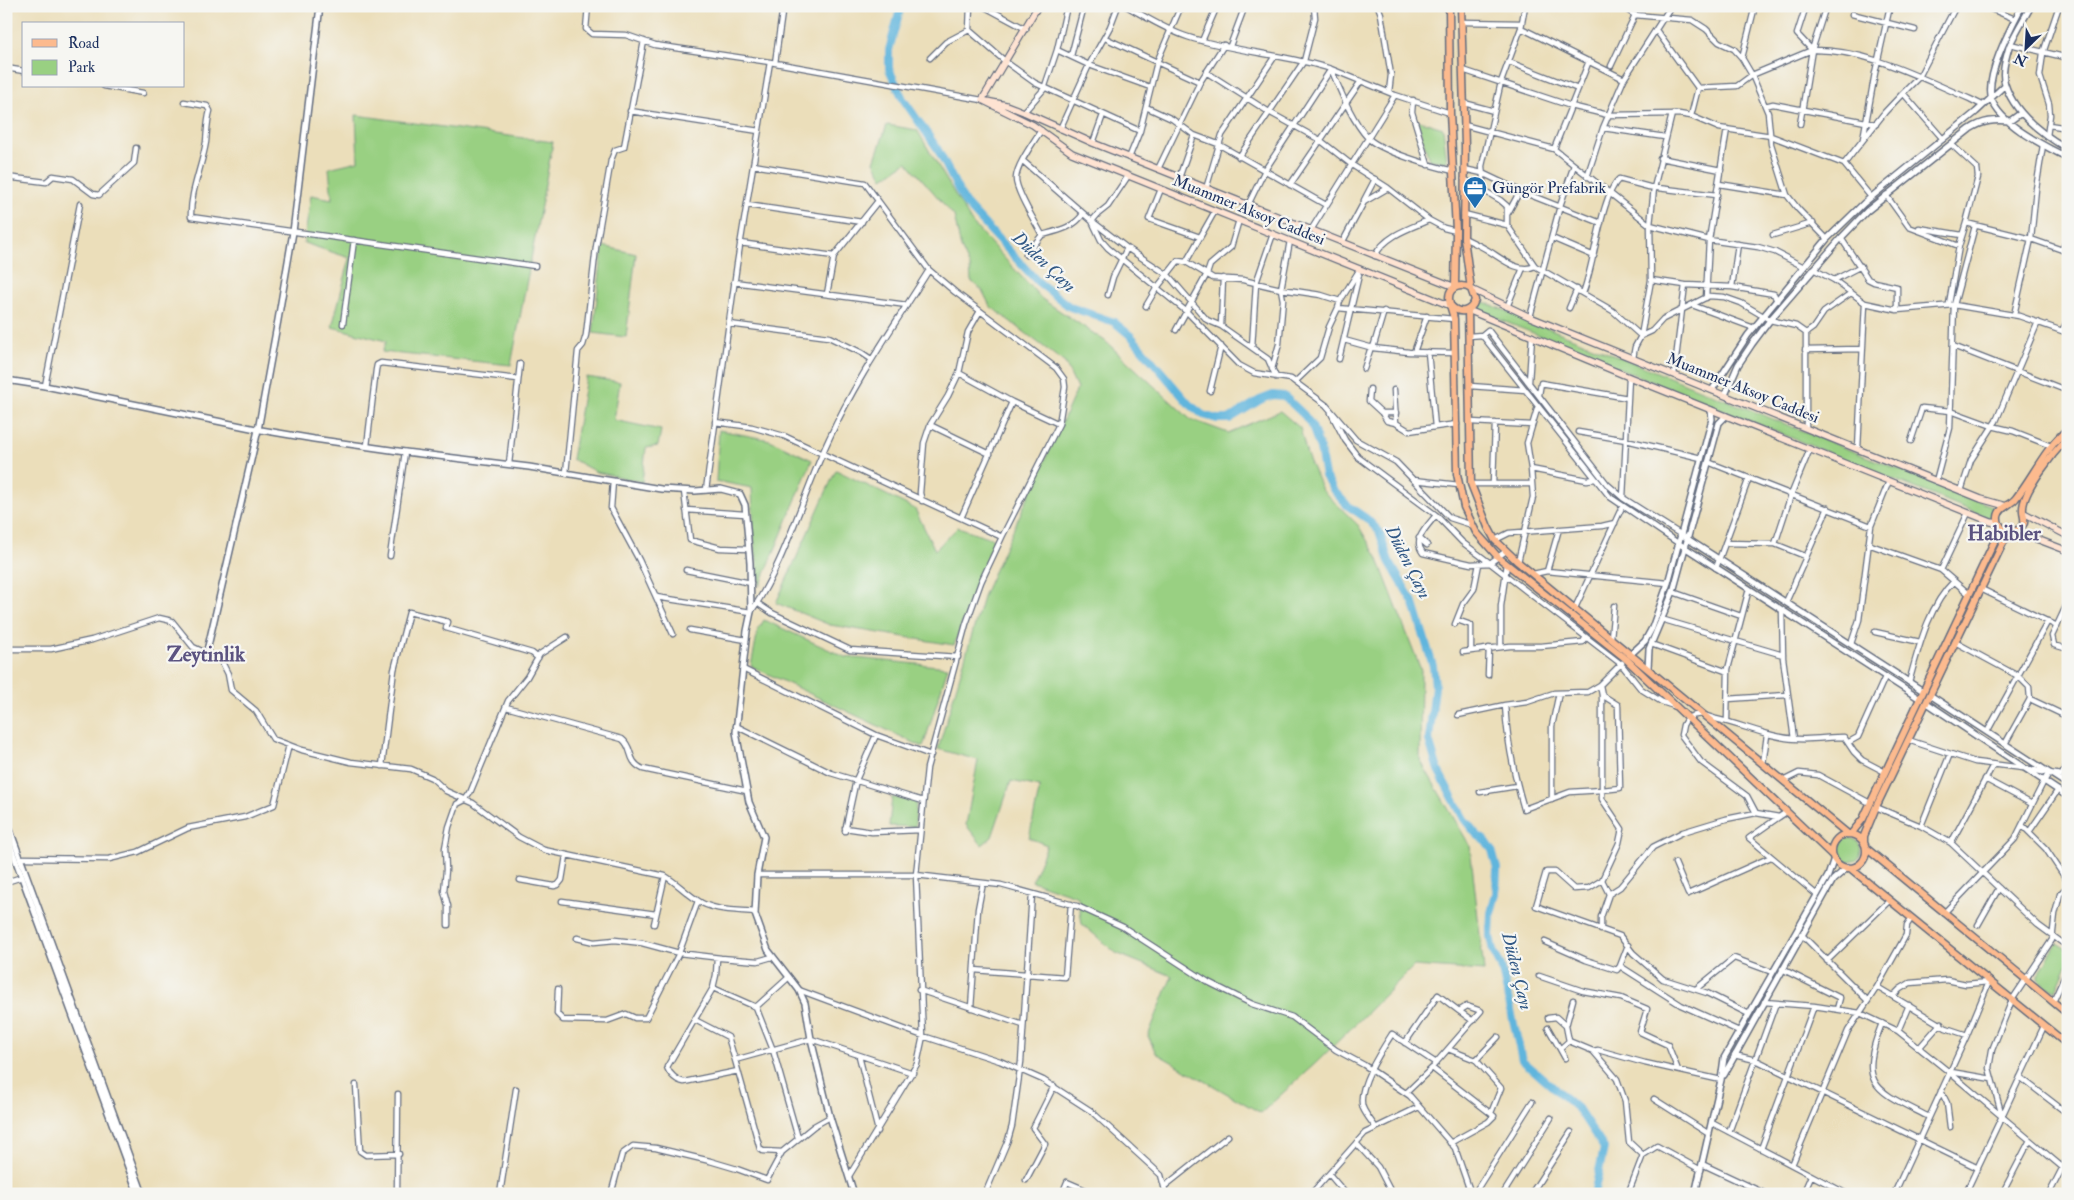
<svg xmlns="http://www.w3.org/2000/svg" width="2074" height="1200" viewBox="0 0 2074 1200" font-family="'IM FELL Double Pica',serif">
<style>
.green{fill:#99d082;stroke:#5a8070}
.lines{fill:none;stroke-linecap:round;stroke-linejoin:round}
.river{stroke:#61b5dd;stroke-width:8}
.minor-casing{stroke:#646c7e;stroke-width:7}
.tertiary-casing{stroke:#646c7e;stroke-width:8}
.secondary-casing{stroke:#646c7e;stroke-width:8}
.primary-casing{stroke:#646c7e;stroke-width:9}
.minor{stroke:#fff;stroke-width:4.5}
.tertiary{stroke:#fff;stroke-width:5}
.secondary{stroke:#fee3d2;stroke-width:5.5}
.primary{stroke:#fcba8e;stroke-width:6}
.labels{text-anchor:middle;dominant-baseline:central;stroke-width:4.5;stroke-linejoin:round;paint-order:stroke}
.poi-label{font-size:16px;fill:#1b2f5e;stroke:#f6f6f2;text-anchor:start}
.street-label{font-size:16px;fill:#1b2f5e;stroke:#f6f6f2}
.water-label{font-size:18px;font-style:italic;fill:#305784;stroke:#f6f6f2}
.district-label{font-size:21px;font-weight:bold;fill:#5b5380;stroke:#f6f6f2}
</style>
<rect width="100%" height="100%" fill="#f6f6f2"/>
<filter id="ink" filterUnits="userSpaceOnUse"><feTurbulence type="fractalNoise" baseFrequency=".02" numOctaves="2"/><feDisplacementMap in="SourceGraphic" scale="10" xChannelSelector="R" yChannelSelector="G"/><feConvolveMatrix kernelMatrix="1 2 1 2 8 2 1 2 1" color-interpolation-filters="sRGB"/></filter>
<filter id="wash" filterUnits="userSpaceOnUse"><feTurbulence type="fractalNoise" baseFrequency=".0096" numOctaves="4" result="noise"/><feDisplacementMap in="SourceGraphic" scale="20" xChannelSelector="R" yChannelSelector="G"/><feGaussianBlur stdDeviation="1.12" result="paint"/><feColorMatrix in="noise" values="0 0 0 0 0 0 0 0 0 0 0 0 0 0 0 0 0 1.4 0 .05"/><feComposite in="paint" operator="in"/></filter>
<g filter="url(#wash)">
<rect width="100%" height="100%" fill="#ebdeba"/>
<path class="green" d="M356,115L553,142L511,365L382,352L386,341L332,327L350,258L304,243L311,195L332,199L329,168L358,161Z
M1417,120L1443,128L1447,162L1429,160Z
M887,125L917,130L972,223L1042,299L1105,341L1190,419L1228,433L1280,411L1300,428L1307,455L1322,490L1358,525L1377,557L1421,670L1420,760L1470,846L1484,971L1414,966L1318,1061L1261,1113L1156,1053L1148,1036L1172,976L1116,953L1082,924L1078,897L1032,881L1047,845L1029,838L1040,787L1011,781L992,837L982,845L966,825L978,760L938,749L984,594L1077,389L1065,363L990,306L982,290L971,281L970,267L961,248L954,216L907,162L883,178L874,162Z
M603,246L636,254L626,337L593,333Z
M1479,300L1842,447L1997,508L1994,520L1476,310Z
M586,377L620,382L614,420L661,430L658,446L646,448L642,482L596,472L572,459Z
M719,430L770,440L812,460L760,586L754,538L752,488L716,481Z
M836,470L915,509L935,550L958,527L994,539L954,645L830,625L776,603Z
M764,620L845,657L948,667L923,747L751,666L758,630Z
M892,797L916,802L915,827L889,826Z
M1837 850a12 12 0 1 1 24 0a12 12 0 1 1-24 0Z
M2057,943L2068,950V963L2056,990H2052L2038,979V975Z"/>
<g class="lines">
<path class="river" d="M901,6L889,50V69L903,99L937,148L965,203L1037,281L1070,307L1114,322L1131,336L1188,403L1203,415L1217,419H1229L1260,400L1273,395L1284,396L1304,415L1312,426L1320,449L1325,476L1334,491L1348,506L1366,518L1379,531L1389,561L1414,604L1433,666L1435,686L1429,740L1438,770L1464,819L1477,835L1486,841L1492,850L1497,869L1496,894L1491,913L1490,936L1493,951L1501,966L1522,1060L1579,1110L1604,1148L1594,1194"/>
</g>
</g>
<g filter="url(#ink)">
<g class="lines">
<g class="minor-casing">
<path id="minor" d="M588,6L586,29L592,34L626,35L655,45L770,62L737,264L706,490
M983,6L1026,29
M1126,6C1146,17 1166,30 1188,37C1235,52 1284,54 1331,69C1340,90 1352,121 1368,138C1380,151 1435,167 1454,171
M1378,6L1381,14L1391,75L1389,92
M1621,6L1635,15L1692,20L1706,29L1719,42L1734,49L1742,58L1752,75L1768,113L1771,144L1787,195L1798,209L1827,239
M1806,6L1797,34L1812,50
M1942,6L1953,10
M1984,6L2015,19
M1852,14L1915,30
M1462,22L1522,23
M1521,28L1624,79
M969,30L970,6
M1656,30L1698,88
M1105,38L1200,82
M1202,41L1217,6
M2010,44L2068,58
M1230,46L1245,6
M1057,50L1089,65L1150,87
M1812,50L1826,6
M1071,56L1084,6
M930,58L946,42L969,30L1006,62L1035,83L1140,131
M1742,58L1755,6
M770,62L982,100
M1509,62L1578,89
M775,63L783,6
M1611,66L1635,15
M6,68L24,71
M1463,70L1571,106L1608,115L1679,114L1691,116L1719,128L1771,136L1844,164L1871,197
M1206,72L1269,112L1320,140L1352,165L1388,188L1429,220L1444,228L1456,231
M104,86L143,93
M1413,100L1412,112L1428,165
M184,102L207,106L210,111C207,121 207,132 206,142C202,167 190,192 191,217L535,266
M1464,103L1494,111
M1765,106L1773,104L1876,124
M1146,107L1172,119L1194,135L1218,144L1326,205
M630,111L759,131
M1024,112L1044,89L1057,50L1067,6
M1691,116L1698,88L1737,86L1752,75L1812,50
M1800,124L1812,50C1868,49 1920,78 1970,99L1982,105
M1464,125L1554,149L1589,61
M2049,125L2068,128
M1603,128L1665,137
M1060,129L1089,65L1110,27L1118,6
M1041,130C1034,142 1017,164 1016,178C1015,190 1036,223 1042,235C1057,231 1074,228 1083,214
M2047,136L2050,115L2049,104L2040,76L2043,53L2059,6
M1863,139L1875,73L1890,6
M1943,139L1903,93L1919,77L1956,6
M1093,143L1103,115
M1951,144L1977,168L1978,177L1966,223L2031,239L2068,252
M1554,149L1650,225L1709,240L1758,247L1775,252L1804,267
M1239,157L1304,61L1315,18L1314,6
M1129,158L1140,131L1157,62L1181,6
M1660,158L1721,170
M1023,161L1092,221L1127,248L1168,275L1207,320L1221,326L1268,359L1276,377
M1844,164L1885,112L1903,93
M753,165L865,183L929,270L955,292L1056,368L1064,379L1065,387L1059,424L1002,537L981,582L966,624L927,768L916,875H757
M1158,169L1200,82L1224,45
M1464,169L1482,173L1520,191L1601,223
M1128,176L1108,206L1098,214L1092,221L1101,240L1108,248L1187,312L1239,365L1254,373L1291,379L1326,405L1356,440L1396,462L1450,518L1472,525
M6,177L46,182L53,176L73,179L93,194L99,195L134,163L136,148
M1587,177L1603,128L1624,79L1671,6
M1179,178L1194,135
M1464,179L1500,200L1507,206V225L1535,266L1613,311L1641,336L1651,280L1650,225L1654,188L1672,114
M1719,184L1787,195
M1290,185L1361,81
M1161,189L1149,219L1200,237
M1206,189L1222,135L1275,56
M1484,190L1482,166L1501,82L1521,28L1525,6
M1886,195L1909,227L1959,246
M1364,200L1375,179
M747,205L862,222
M1248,205L1265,170L1331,69L1395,95L1450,113
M1508,213L1520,191
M1464,214L1507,225
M1919,228L1962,235
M1311,230L1395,95
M1773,235L1813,223
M1464,238C1472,242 1481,246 1489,251C1501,258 1519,274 1535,266
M1552,238L1594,256
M1841,238L1868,279L1874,282L1897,287V310
M740,243L834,256L878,201
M1342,243L1364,202L1388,188
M2062,250L2068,238
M1026,255L1042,235
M1375,256C1384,236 1410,228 1429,220
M1186,262L1215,211
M1360,269L1340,301L1338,308L1454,319
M1813,269L1834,280L1865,303L1897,310L1954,305L2019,316L2068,333
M1651,280L1685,285L1674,375
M1834,280L1861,266
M734,282L907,305
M1685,285L1732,287L1774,294L1777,301
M1732,287L1738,244
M1583,293C1594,267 1601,195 1619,179L1649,187L1717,195
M827,294L834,256
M1108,295L1113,277L1127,248
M1706,298L1709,240L1727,129
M1949,304L1959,246L1966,223
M1692,305L1754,328
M1146,306L1156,289L1178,261L1186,262L1213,278L1243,280L1281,289L1321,295L1340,301
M1507,307L1523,268
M1569,308L1577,289
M1384,311L1373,348L1409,352L1454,353
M2014,315L2031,239L2036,189L2043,145
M1530,317L1560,206L1574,165
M343,324L354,240
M729,324L829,337L862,353L871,359
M1221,326L1223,278
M1176,330L1207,274L1210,265L1231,247L1239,220
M2062,331L2068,320
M1806,333L1813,328L1824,312L1851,293
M1482,335L1610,497L1678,543
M1469,336L1482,335L1488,330L1607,484L1623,498L1680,534
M1344,340L1373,348
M1953,346L2068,391
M1252,347L1256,283L1273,234
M1805,350L1862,349
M1414,352L1427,316
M1428,352L1435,427L1457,424
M1633,358L1635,347L1641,336L1652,331L1663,319L1709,296L1724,297L1741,303L1770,320L1796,326L1806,333V428
M1339,359L1359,275
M1272,369L1279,344L1283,300L1281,289L1290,241
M1364,369L1371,347
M959,373L1012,402L1059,424
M1295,382L1320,358L1329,327L1338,308
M1529,382L1532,336
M45,386L80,204
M1470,386L1526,390
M1370,389L1369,401L1382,413L1387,421L1396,423
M1394,390L1396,423L1409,431L1435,427
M1210,391L1221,346
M1539,395L1541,383L1628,398
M1331,413L1345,440L1358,457L1436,515L1462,542L1490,563L1506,551
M1382,413H1396
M715,422L752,427L784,436L1002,537
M1471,422L1532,425
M930,425L990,454
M1578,432L1626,440L1701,458
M1911,441L1922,408L1951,411L1992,426L2013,431L2051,446
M367,446L376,370L377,365L381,363L518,379
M1858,449L1865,303
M1708,462L1871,526
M509,464L520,364
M1531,469L1587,480L1595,479
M566,473L578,351L583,345L586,335L596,247L611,160L615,150L624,147L644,41
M1414,480L1459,485
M613,481L611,508L639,560L673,634
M1936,481L1950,428L1954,305L1975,226
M1471,484H1532
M1493,484L1495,423
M684,491L690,540L720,548L748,549
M1961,491L1971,460L1996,421L2038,322
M1623,498L1629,377
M922,501L920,493L924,443L930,425L948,396L959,373L968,332L980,311
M686,510L745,514
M1436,515C1427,527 1412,539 1423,553L1471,564L1490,563L1621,664L1641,689L1662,702L1674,706
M961,518L1012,402
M1419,538L1427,545
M1495,540L1509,533L1602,526L1615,523
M1725,543L1775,544L1805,556
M1775,544L1791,495L1810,449
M1868,544L1941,570L1969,594
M390,556L405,452
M1518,562L1533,497L1531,469L1527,443L1538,406
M1716,568L1749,478
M686,570L751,583
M1941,570L1968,513
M1547,571L1559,529
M1533,574L1547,571L1668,583
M1981,589L2057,626
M1673,592L1741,616
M656,597L751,612C785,563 803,494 829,439C856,379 894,326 929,270
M1786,602L1828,508
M2068,602L2052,636L2054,645L2068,649
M757,603L772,613L850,650L958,657
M1575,608L1622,507
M1782,610L1783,658L1794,739
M1661,619L1783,655
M1457,620L1471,625V651
M1455,624L1463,604L1474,589L1479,564
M690,630L746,640
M1875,632L1920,642
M1611,638L1614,606
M1955,642L2018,676L2029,687L2030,699L2005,744
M1651,644L1728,672
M1851,644L1859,620L1871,526L1889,481
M1501,647V606L1507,564
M6,649H51L92,640L159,618L172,621L193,647L221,660L228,674L231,690L256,711L273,739L302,750L351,762L411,769L432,778L446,791L473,803L519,837L544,850L665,876C677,883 686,893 697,900C712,911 736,910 755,912
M1463,652L1510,646H1541L1583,642L1586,637
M743,669L876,735L931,755
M1488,675L1489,648
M1909,682C1919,647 1928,607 1954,581
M1602,695L1618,705L1620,788L1602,790V695L1600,685L1622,663
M1728,699L1787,695
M2030,699L2068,717
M1505,705L1527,702L1554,693L1588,692L1600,685
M506,707L622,739C634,748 626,761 643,769L747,791
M1458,715L1505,705C1507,740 1514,775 1524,809L1570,792L1602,790V799L1622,829L1619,843L1602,880L1609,894
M1727,720L1728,669L1749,589
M736,726L831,773L923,801
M1987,732L2048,621
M1908,740L1975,762L2023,768
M1849,742L1858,737L1885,677
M1763,764L1767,735
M382,766L394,670L409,612L448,622L446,628L532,653L538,658
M2049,773L2068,776
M2062,775L2068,762
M1985,779L2032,804
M1783,781L1799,773L1818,775L1870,803
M1480,792L1517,786
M1552,799V726L1559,693
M1876,807L1921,826L1951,843L2038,925L2068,947
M1756,813L1747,796L1701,762L1681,735L1683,725L1687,718C1702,712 1702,715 1716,719C1744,725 1770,738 1798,739C1814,740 1829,737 1844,737L1854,752L1862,760L1885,772
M1779,817L1749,838L1817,895
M2022,825L2046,849L2068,882
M1921,826L1950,754
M845,828L872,832L920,830
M845,831L856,780L876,735
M2029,832L2058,790
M1951,843L1993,765
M20,858L109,859L138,852L188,828L245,817L274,805L289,745
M1675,863L1688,894L1771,857
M520,880L554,886L558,885L562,880L566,856
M1602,880L1589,888L1574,889L1555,872H1546L1536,906L1620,936L1633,953L1663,979L1707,993L1749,1014
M6,882L22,877
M562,901L656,914
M1944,913L2015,839L2044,781
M654,924L665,876
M448,925V906L444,891L446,870L445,848L449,827L457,804L465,800L470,793L508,701L527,677L540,654L567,637
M1978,925L1999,888
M1601,930V917L1609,894L1620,887L1653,847L1683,832L1726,819L1756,813L1779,817L1785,813
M1801,934L1868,1001
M577,938L594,942L615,940L642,943L679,953L721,958L758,961L772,957
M1545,942L1586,960L1617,970L1620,966L1681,1005L1739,1031
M717,958L716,975L713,988L667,1067C669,1074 677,1081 684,1082L738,1071
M1827,961L1889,901
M1620,966L1628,945
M1782,969L1840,998L1837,1009
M974,970L1065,977L1071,904
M1539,976L1583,991L1621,998L1647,1009L1640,1032L1668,1045L1678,1070
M788,978L756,1007L773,1050L798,1138
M1877,987L1946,1028L1967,1035
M713,988L756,1007
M558,989L557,1014L563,1020L607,1021L626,1014L635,1018H646L679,953L698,901
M1696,989L1734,958L1772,972
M799,990L923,1036L1000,1061L1043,1080L1091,1111L1161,1175L1166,1194
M919,990L1023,1025
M1893,996L1900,989L1910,983L1947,980L1966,984L1989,982L1967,1035L1894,1194
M1764,1002L1814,1006L1860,1013L1898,1031L1949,1072L2068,1172
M2053,1002L2068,969
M971,1008L978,909L983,883
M1459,1011L1473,1021
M1548,1018L1556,1017L1566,1026L1569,1041L1593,1051
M695,1020L728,1037L735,1060
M1882,1023C1857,1087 1876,1090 1929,1117
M1566,1026L1573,1000
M1548,1028L1560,1049L1569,1041
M1898,1031L1909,1005
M1405,1043L1438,995L1459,1011L1467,1006L1481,1011L1448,1049
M1919,1048L1941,1023
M1560,1049L1565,1058
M1734,1055L1756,1060L1978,1168
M859,1056L878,1131
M1476,1060L1498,1037
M1434,1065L1448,1049L1476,1060L1501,1088L1491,1113
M1951,1072L1992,1079
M2020,1077L2068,1114
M356,1085L360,1151L366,1155L399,1154
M1941,1091L1947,1103L1950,1127
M1406,1093L1432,1068L1494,1116L1488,1122L1450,1143
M1654,1099L1709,1134
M2002,1116L2044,1026
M1712,1123L1847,1194
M1376,1128C1372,1122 1366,1115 1363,1108C1356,1089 1381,1051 1392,1034L1436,1063
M1729,1132L1776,1003
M1356,1143L1378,1167L1392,1194
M1761,1149L1814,1006
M782,1152L763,1151L760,1149L735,1060L811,1039L913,1073
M1702,1164L1766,1194
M1792,1165L1848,1031L1877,987L1906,935L1907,925L1911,919
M1701,1170L1657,1146L1643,1155L1629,1142L1625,1101L1617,1079L1593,1051L1598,1050L1645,1063L1721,1080
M1329,1174L1346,1194
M849,1176L917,1064L923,1036L916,875L1001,885L1077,906L1123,927L1208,982L1252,1004L1292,1017L1336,1050L1364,1065L1410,1096L1455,1148L1471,1194
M1026,1180L1045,1144L1033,1128L1054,1086
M1165,1186L1228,1136
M397,1194L398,1094
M500,1194L516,1089
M611,1194L622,1154L633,1146L656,1148L710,1161L737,1169L767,1180L782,1152L814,1126L830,1117
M985,1194L1008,1140L1012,1126L1021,1062L1032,894
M1062,1194L1067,1182L1095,1194
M1311,1194L1365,1133L1419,1107
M1474,1194L1532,1102
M1503,1194L1551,1118
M1531,1194L1571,1132
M1628,1194L1643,1155
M1803,1194L1811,1176
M1965,1194L2002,1116L1989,1068L1992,1050L2012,1000L2052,940L2055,914L2060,894L2068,886
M2002,1194L2030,1140
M2049,1194L2068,1157"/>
</g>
<g class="tertiary-casing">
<path id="tertiary" d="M2022,6C2011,27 1984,77 1992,100C2001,125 2045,146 2068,158
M2031,6C2024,19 2015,33 2009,47C2006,58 2001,73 2005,84C2014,113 2043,135 2068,149
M6,380L45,386L261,430L314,439L405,452L529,467L661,489L695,491L721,489L740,494L745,505L750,563L751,612L747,631L736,732L749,802L764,837L757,875L755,914L768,950L799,990L805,1003L811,1039L830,1117L854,1194
M1712,390L1748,335L1827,239L1864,203L1976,112L2005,85
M1725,395L1738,365L1752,344L1770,320L1841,238L1867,211L1970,129C1984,120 1994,120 2010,121L2021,113
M1680,534L1923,691
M1678,543L1920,699
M1631,654L1645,641L1652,628L1668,583L1712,419L1711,410
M206,655L258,430L278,320L293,232L320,6
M1648,669L1649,649L1673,592L1719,423L1726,416
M1930,695L2068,785
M1927,703L2068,797
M2027,769L2049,773L2044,781
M6,819L143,1194
M6,834L138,1194
M1724,1075L1833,880L1848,867
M1695,1194L1721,1080L1724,1058L1828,876L1834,858"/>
</g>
<g class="secondary-casing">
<path id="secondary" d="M982,100L1033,125L1072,153L1451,306
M982,100L1038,6
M986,101L1006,105L1024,112L1093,143L1455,287
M1471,289L1530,317L1981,499L2006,506
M1468,310L1629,377L1991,522L1999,523
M2024,513L2068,536
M2016,531L2068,551"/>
</g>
<g class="primary-casing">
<path id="primary" d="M1449,6L1450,113L1456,231L1455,287
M1471,289C1463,284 1449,285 1449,298C1449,305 1453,313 1454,319L1457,474L1464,507L1476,532L1498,557L1626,659L1833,856
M1451,306C1460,315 1471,312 1475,300L1471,289L1464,238L1465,146L1461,6
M1468,310L1471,484L1488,527L1495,540L1518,562L1848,834
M2012,532C2004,531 1997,526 1998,517C1999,507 2011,505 2016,498C2034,475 2045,448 2068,429
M1851,834L1863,819L1995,540L2000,525
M1832 851a17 17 0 1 1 34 0a17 17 0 1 1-34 0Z
M1864,843V836L1876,807L2003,543L2012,532L2020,529L2024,523C2025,518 2023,516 2023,511C2021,492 2055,451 2068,437
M1866,848L2068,1014
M1850,868L2068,1045"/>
</g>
<use href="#minor" class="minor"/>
<use href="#tertiary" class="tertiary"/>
<use href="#secondary" class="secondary"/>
<use href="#primary" class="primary"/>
</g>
</g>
<defs>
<g id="office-pin" transform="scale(1.25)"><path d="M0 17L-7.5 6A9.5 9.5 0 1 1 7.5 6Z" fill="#1f6fb2" stroke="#f6f6f2"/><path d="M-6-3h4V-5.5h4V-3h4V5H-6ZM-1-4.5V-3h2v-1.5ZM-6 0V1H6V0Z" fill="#fff"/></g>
</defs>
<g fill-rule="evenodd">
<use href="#office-pin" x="1475" y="188"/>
</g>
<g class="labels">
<g class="poi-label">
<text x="1492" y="188">Güngör Prefabrik</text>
</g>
<g class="street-label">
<text transform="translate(1249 210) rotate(22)">Muammer Aksoy Caddesi</text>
<text transform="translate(1743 388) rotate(22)">Muammer Aksoy Caddesi</text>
</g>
<g class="water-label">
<text transform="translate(1044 262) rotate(43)">Düden Çayı</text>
<text transform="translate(1408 562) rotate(63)">Düden Çayı</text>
<text transform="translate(1517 971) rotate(76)">Düden Çayı</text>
</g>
<g class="district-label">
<text x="2004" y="533">Habibler</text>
<text x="206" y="654">Zeytinlik</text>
</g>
</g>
<rect width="2074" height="1200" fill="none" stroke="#f6f6f2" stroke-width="25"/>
<rect x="22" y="22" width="162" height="65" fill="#f6f6f2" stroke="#9ea6b7"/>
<rect x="32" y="39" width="25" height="8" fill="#fcba8e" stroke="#9ea6b7"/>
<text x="68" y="48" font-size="15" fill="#1b2f5e">Road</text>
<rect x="32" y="60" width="25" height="15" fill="#99d082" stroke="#9ea6b7"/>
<text x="68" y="72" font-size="15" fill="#1b2f5e">Park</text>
<g transform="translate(2026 48) rotate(205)" stroke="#f6f6f2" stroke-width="4" paint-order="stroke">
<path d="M0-4L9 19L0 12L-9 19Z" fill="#1b2f5e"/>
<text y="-8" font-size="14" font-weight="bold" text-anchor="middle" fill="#1b2f5e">N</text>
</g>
</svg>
